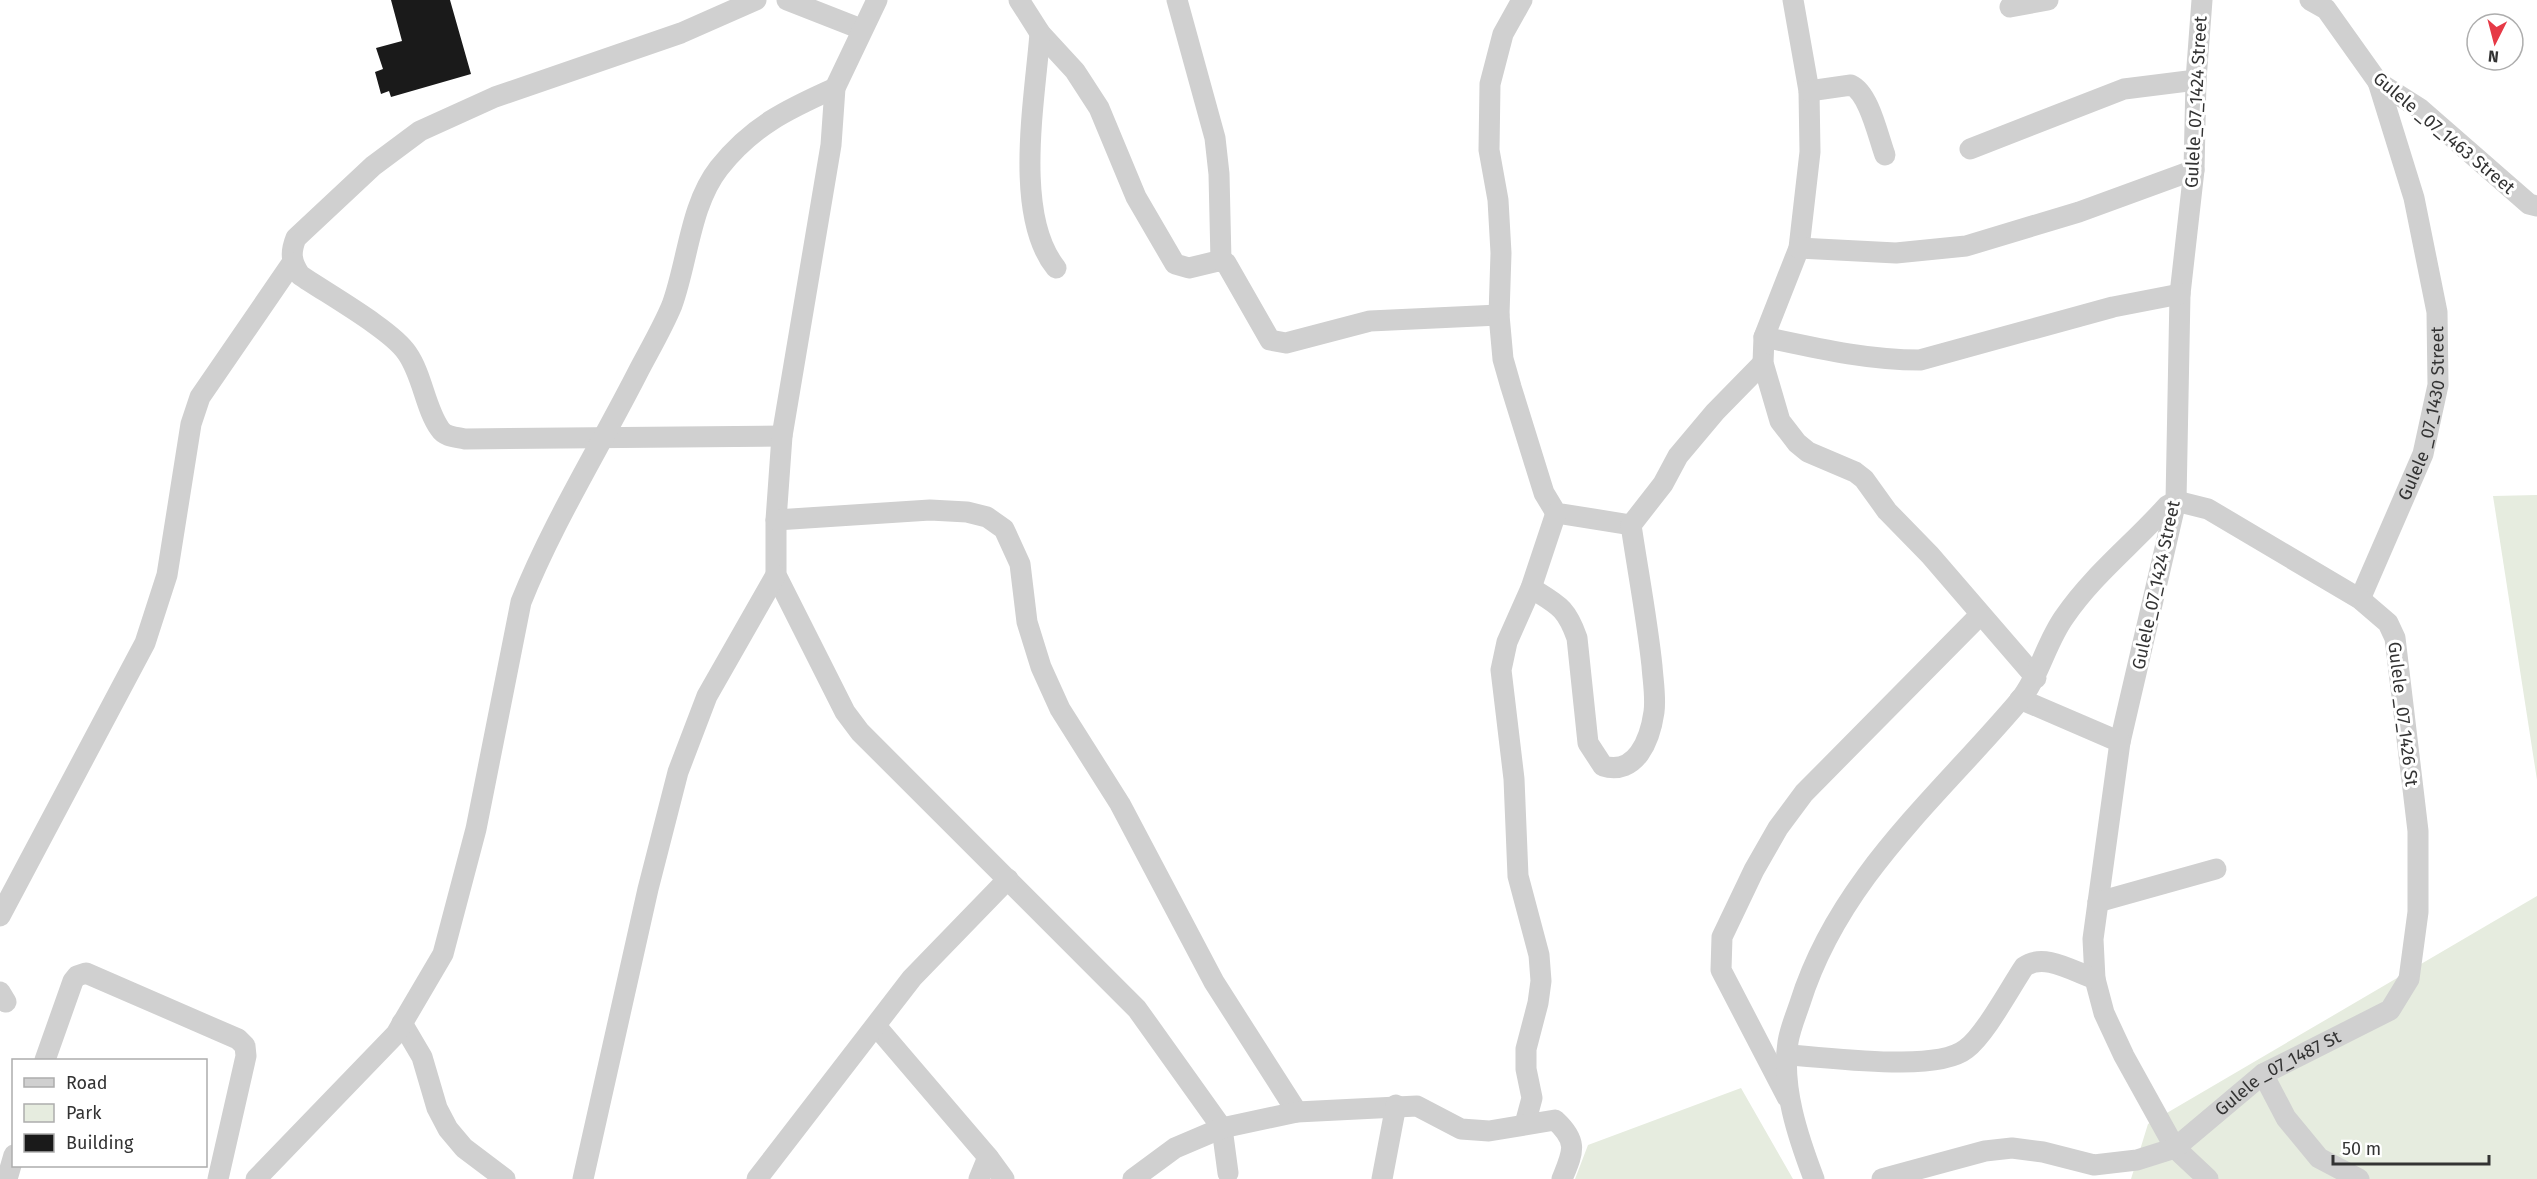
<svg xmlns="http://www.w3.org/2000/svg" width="2537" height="1179" viewBox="0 0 2537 1179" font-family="'Fira Sans',sans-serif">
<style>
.green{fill:#e6ecdf}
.building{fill:#1a1a1a}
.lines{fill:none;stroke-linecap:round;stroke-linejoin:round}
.street{stroke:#d0d0d0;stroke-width:21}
.labels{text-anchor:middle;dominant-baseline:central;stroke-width:6;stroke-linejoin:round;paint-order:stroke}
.street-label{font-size:18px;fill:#333;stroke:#fff}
</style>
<rect width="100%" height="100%" fill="#fff"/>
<path class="green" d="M2537,495V780L2493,496Z
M2537,896V1179H2131L2148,1124Z
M1741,1088L1793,1179H1575L1588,1145Z"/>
<path class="building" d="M391,0H450L471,74L391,97L389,91L381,94L375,72L383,69L376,48L402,41Z"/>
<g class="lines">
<g class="street">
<path d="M756,0L681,33L495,97L420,131L373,166L296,238C290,253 291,261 300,275C326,293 392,330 407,353C423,376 425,408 440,429C445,437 456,437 465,439L782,436"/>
<path d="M787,0L861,29"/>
<path d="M877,0L835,88L831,145L782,436L776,520V575L845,712L860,732L1137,1009L1222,1128L1228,1173"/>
<path d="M1019,0L1040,33L1075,71L1099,108L1136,197L1175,264L1189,268L1218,261L1226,263L1270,340L1286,343L1370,321L1499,315"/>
<path d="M1177,0L1215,138L1219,174L1221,261"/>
<path d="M1522,0L1503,34L1490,84L1489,150L1498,200L1501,253L1499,315L1503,359L1511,387L1544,493L1556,513L1631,525"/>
<path d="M1793,0L1809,91L1810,152L1799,248L1764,337L1763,363L1780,421L1797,443L1808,452L1855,472L1864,479L1887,511L1930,555L2036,678"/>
<path d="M2202,0L2196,80L2194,170L2180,294L2176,501L2120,742L2093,939L2095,979L2104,1013L2124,1056L2175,1148L2208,1179"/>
<path d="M2310,0L2326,9L2378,82L2419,108L2529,204L2537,206"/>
<path d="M2010,7L2048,0"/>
<path d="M1040,33C1035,99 1013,215 1056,268"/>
<path d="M1809,91L1851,85C1869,93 1878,136 1885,155"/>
<path d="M1970,149L2124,89L2196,80"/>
<path d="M1799,248L1896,253L1966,246L2079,212L2194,170"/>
<path d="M1764,337C1816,348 1867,360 1920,360L2113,307L2180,294"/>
<path d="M776,520L930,510L967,512L987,517L1004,529L1020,564L1027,622L1041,667L1060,709L1120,804L1214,982L1297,1112"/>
<path d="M1531,588C1558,605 1566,607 1577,638L1588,743L1603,766C1636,776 1650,740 1654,712C1656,697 1653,681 1652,666C1647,619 1638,572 1631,525L1663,484L1678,456L1715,412L1763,363"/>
<path id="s1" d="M2360,599L2423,454L2438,385L2437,312L2414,198L2378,82"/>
<path d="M2020,699L2120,742"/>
<path d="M2098,902L2216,869"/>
<path d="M0,916L145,643L167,575L191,424L200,397L292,263"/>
<path d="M0,992L6,1002"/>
<path d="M402,1023L422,1057L437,1108L448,1129L464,1148L505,1179"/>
<path d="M876,1026L988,1157L1004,1179"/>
<path d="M1788,1055C1828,1057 1936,1073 1966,1049C1985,1035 2010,988 2024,967C2044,952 2074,972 2095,979"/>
<path d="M45,1060L73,981L77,976L86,973L238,1039L245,1046L246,1056L218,1179"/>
<path d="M2263,1074L2286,1118L2319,1158L2359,1179"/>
<path d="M1787,1097L1721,970L1722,937L1754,870L1778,828L1804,793L1980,615"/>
<path d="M1525,1124L1532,1098L1526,1069V1049L1538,1003L1541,981L1539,955L1518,876L1514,779L1501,670L1507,642L1531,588L1556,513"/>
<path d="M7,1179L14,1155"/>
<path d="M256,1179L396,1034L443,954L476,829L521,602C553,522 600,447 639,370C650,349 663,327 672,305C688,261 690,205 719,168C752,126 788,109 835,88"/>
<path d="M583,1179L648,889L678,772L707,696L776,575"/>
<path d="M757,1179L912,978L1008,879"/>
<path d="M979,1179L988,1157"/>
<path d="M1133,1179L1175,1148L1222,1128L1297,1112L1417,1106L1461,1129L1489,1131L1555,1120C1579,1142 1573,1152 1562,1179"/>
<path d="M1382,1179L1396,1105"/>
<path d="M1814,1179C1798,1137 1781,1087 1788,1042C1790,1029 1796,1015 1800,1003C1839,878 1939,796 2020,700C2040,675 2046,642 2065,616C2093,575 2133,544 2167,506L2176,501"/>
<path id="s2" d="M1882,1179L1985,1151L2012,1148L2043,1152L2094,1165L2137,1160L2175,1148L2263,1074L2390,1010L2409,979L2418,912V831L2395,638L2388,623L2360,599L2208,509L2176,501"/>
</g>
</g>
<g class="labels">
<g class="street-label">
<text transform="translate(2196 102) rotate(-87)">Gulele_07_1424 Street</text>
<text transform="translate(2444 133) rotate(40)">Gulele _07_1463 Street</text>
<text stroke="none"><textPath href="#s1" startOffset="198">Gulele _07_1430 Street</textPath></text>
<text transform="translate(2156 585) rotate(-78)">Gulele_07_1424 Street</text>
<text transform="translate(2403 714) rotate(83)">Gulele _07_1426 St</text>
<text stroke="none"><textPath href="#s2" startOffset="429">Gulele _07_1487 St</textPath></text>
</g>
</g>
<rect x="12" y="1059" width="195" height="108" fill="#ffffff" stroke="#adadad" stroke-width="1.5"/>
<rect x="24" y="1078" width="30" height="9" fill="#d0d0d0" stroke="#adadad" stroke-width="1.5"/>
<text x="66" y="1089" font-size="18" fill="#333333">Road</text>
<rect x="24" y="1104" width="30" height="18" fill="#e6ecdf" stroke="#adadad" stroke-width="1.5"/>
<text x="66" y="1119" font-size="18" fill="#333333">Park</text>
<rect x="24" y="1134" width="30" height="18" fill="#1a1a1a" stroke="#adadad" stroke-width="1.5"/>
<text x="66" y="1149" font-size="18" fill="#333333">Building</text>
<g transform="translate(2495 42) rotate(186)"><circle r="28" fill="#ffffff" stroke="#adadad" stroke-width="1.5"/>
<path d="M0-4.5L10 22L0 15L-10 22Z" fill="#e63946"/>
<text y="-9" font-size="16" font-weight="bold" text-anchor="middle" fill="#333333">N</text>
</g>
<path d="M2333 1155v9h156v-9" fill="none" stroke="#333333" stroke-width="3"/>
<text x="2342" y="1155" font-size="18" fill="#333333" stroke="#ffffff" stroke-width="4.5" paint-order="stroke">50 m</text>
</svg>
